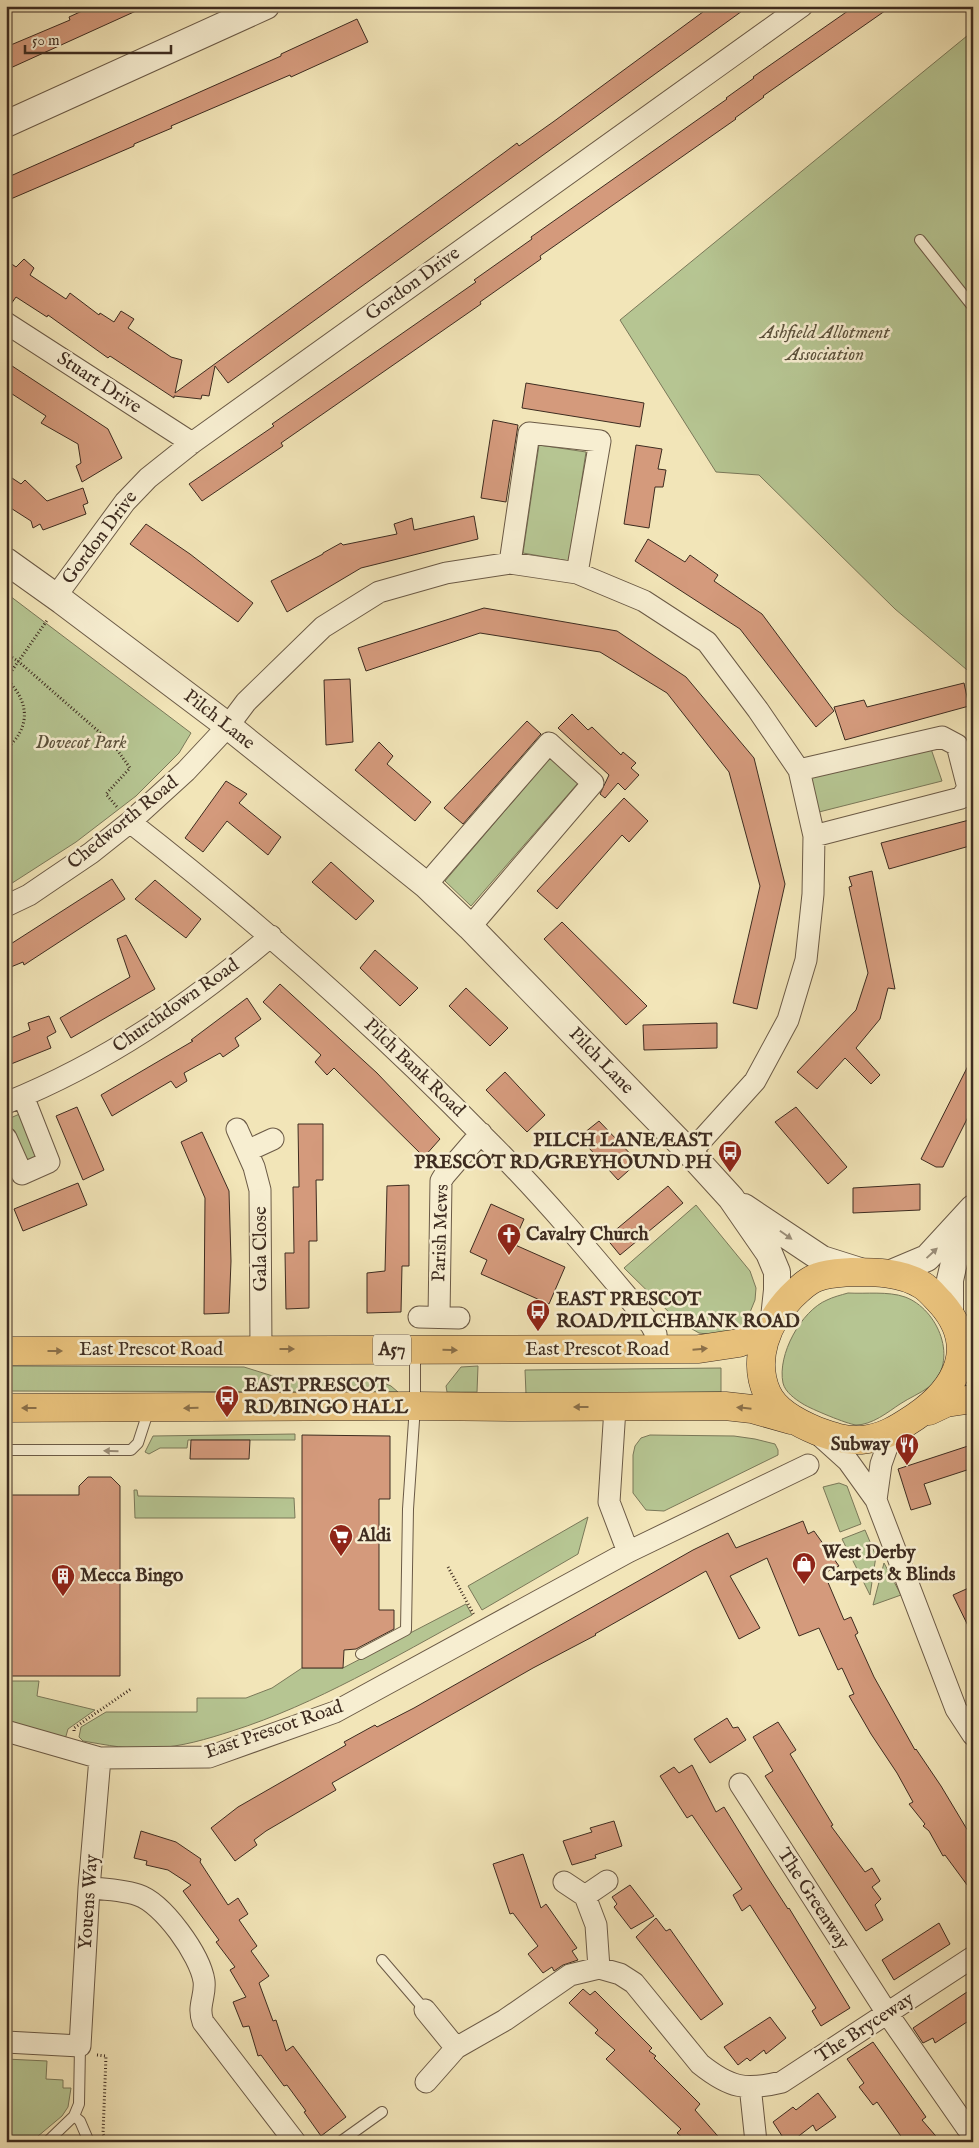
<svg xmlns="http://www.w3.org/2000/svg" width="979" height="2148" viewBox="0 0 979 2148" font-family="'IM FELL English',serif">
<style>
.green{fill:#b6c592;stroke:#7a7859}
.building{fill:#d49a7c;stroke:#3e2c20}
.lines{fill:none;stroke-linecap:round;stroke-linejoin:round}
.service-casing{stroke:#6b5a46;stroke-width:12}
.minor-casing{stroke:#6b5a46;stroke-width:23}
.tertiary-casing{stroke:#6b5a46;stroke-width:28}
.trunk-casing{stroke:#3e2c20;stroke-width:29}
.path{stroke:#3e2c20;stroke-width:3;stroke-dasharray:1 2.5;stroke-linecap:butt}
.service{stroke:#f7eed1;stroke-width:10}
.minor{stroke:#f7eed1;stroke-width:21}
.tertiary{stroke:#f7eed1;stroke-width:26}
.trunk{stroke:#e9c27c;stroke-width:28}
.oneway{fill:#9a8d78}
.oneway2{fill:#8b7049}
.labels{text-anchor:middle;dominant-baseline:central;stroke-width:5;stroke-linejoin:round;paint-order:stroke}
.shield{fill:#f7eed1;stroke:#766655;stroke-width:1}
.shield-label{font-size:18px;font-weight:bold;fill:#3e2c20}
.street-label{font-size:19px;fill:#3e2c20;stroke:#f7eed1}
.park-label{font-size:19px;font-style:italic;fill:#5c523c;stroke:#f7eed1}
.poi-label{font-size:19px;font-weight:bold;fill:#3e2c20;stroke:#f7eed1;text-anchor:start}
</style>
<rect width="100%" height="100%" fill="#f2e5b8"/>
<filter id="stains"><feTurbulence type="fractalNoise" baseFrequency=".004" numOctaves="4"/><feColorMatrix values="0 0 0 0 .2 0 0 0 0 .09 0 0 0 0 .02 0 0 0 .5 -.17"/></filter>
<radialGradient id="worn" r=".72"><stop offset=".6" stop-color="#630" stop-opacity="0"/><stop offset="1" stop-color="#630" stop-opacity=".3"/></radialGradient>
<path class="green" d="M973,31V675L895,609L759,475L716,472L620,320Z
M539,445L586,452L569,561L523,553Z
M6,593L191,733L179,753L136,796L76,842L6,887Z
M928,740L942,781L819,812L810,774Z
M550,758L578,783L471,906L445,881Z
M24,1112L36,1157L28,1162L6,1130V1120Z
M696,1205L750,1271L756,1288L755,1300L746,1322L734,1330L715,1335L699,1333L678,1321L624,1268Z
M848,1293C866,1294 888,1291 905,1297C938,1309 960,1361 929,1387C921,1393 909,1398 900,1404C888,1412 872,1425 856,1425C847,1424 811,1409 803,1404C795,1399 785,1392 783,1383C777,1355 801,1311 827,1300C833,1297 841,1295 848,1293Z
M6,1366L244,1367L276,1377L379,1381L391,1386L398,1392L6,1391Z
M478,1366L477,1392H447L446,1386L461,1367Z
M721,1368V1392L526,1394L525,1370Z
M295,1434V1440H188L187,1448H160L149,1454L145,1452L153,1436Z
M650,1435L734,1436L755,1439L775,1444L778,1450V1455L664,1511L646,1510L633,1493V1455L635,1446L641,1438Z
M839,1483L847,1486L861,1524L840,1532L823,1487Z
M134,1490H137L138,1496L294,1498L295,1518H135Z
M588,1517L578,1554L482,1610L468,1586Z
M865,1530L876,1556L870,1595L842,1539Z
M884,1563L901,1595L873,1605Z
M466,1604L472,1615C394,1657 317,1704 232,1731C207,1739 181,1747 154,1748C130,1750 107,1745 83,1741L79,1737L81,1727L106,1712H197V1698H246L272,1688L302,1668H343Z
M6,1681H39L37,1696L95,1710L68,1729L64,1743L6,1726Z
M6,2059L47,2061L46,2079L63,2080V2088H71L68,2107L62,2116L31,2142H6Z"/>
<path class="building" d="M93,6H147L6,70V47L70,20L69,17Z
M711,6H749L228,383L215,366L209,396L202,395L201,399L174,396V398L110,356L108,358L48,315L47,317L16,297L6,311V260L16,267L24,259L34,268L30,275L66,299L70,293L99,315L100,313L114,322L121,311L134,319L128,328L171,357L182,360L175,393L505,152L517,143L519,146L553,122Z
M855,6H892L763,96L764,97L735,118L736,119L540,256L541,259L480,302L481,304L281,443L283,446L202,501L189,484L274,426L272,424L476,282L474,280L532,239L531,237L727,99L726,98L754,78L753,77Z
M357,19L368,42L291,77L290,75L171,126L172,128L134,144V146L6,201V178L281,56V54Z
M6,362L108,429L122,458L82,482L76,466L81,463L78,444L41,423L46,416L6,390Z
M526,383L644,403L640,427L522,408Z
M493,420L518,425L506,502L481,498Z
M636,445L662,449L658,469L666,470L663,487H655L649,528L624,524Z
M6,474L21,484L25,480L47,501L83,488L88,503L83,505L86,514L43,530L40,524L33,528L31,521L6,505Z
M474,516L478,539L361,568L287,612L271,581L323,554V553L341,543L343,545L397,534L394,524L412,518L414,530Z
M146,524L190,554L253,603L238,622L130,544Z
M648,539L685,562L690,555L718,575L714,581L762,614L834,711L816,727L740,629L635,561Z
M484,608L617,631L686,677L754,758L785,884L757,1009L733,1003L760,886L729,772L667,693L600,652L480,633L366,671L358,648Z
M350,679L353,742L326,745L324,680Z
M964,683L969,706L845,740L834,707L864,700L867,707Z
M572,714L588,730L592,727L621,755L623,752L636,763L631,768L639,775L625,790L618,783L605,798L600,794L609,775L558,728Z
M527,721L541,734L463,824L444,808Z
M379,742L393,756L387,764L431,802L415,821L355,770Z
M226,781L247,794L239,803L281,837L268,855L227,821L203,852L185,838Z
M624,798L648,821L629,842L622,835L557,909L537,891Z
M973,819V845L889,869L881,843Z
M331,862L374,901L356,920L312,882Z
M872,871L895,989L888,988L880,1019L856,1048L880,1075L871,1084L845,1058L817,1089L797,1072L856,1010L868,973L849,887L852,886L849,877Z
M112,879L125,899L24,965L23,962L6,969V947Z
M155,880L201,919L186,938L135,899Z
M562,922L647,1006L626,1025L544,939Z
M126,935L155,989L71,1038L60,1018L130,977L117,939Z
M375,950L418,988L400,1006L360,968Z
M280,984L377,1073L440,1139L424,1157L334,1068L327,1075L315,1062L321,1055L263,1002Z
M466,988L508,1028L490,1046L449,1006Z
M247,998L261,1019L235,1038L239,1046L223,1057L220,1053L184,1073L187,1081L176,1088L171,1081L112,1116L101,1095L193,1041L191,1040Z
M49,1016L56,1032L47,1037L51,1048L6,1066V1040L30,1030L28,1023Z
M717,1023V1048L644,1050L643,1025Z
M973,1056V1107L943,1167H936L921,1159Z
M505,1072L545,1115L527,1132L486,1090Z
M77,1107L104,1170L83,1180L56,1116Z
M796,1107L847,1167L828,1184L775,1122Z
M599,1121L638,1162L618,1180L579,1137Z
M298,1124H323V1180H316L317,1241H309V1308L286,1309L285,1253H294L293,1187H299Z
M202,1132L229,1191L231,1261L229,1313L204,1314L205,1198L181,1142Z
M78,1183L87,1205L23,1231L14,1209Z
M920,1184V1210L853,1213V1188Z
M409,1185V1266H402L401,1312L367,1313V1273L385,1271L387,1186Z
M668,1186L683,1203L620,1255L606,1238Z
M491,1204L524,1219L513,1244L565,1267L549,1304L481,1274L487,1260L470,1252Z
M302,1435L390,1436V1499H379V1610H394V1629L356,1649L344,1650L343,1668H302Z
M191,1440H250L249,1459H190Z
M968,1446L973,1460V1468L924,1484L931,1504L911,1510L898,1469Z
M88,1477H111L120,1486V1676H6V1495H79V1486Z
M803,1521L808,1534L814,1531L839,1566L824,1573L844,1620L851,1617L858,1633L855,1635L874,1677L915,1750L916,1749L941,1786L968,1831L973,1828V1893L945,1855L943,1856L929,1831L923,1826L925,1824L909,1804L913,1802L897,1773L871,1734L849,1696L854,1694L842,1668L838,1670L819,1628L799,1636L767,1558L730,1576L760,1628L739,1639L706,1571L595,1634L596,1635L533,1668L332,1783L336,1790L266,1831L254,1840L257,1845L235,1861L211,1828L238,1807L346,1745L344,1742L375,1725L377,1727L414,1708L693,1550L728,1533L736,1548Z
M973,1586V1636L953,1595Z
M727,1718L733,1728L738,1727L746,1740L710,1763L694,1739Z
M778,1722L796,1750L790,1754L833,1825L831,1826L865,1872L872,1868L880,1881L872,1887L881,1899L875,1905L883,1920L866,1931L765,1776L773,1771L753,1737Z
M692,1765L716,1812L724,1807L766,1875L788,1909L789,1908L850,2008L821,2026L812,2011L816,2008L750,1905L742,1911L733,1895L742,1889L692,1815L687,1818L660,1776L674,1767L679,1773Z
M614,1821L622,1846L595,1855L596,1858L572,1865L563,1841L592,1832L590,1828Z
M141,1831L176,1842L201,1859L200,1862L228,1905L238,1898L248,1914L239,1920L257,1946L251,1951L269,1976L259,1983L273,2021L276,2020L286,2051L293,2046L346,2117L321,2136L304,2112L306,2111L287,2085L284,2086L261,2055L258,2056L249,2026L243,2027L233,2002L246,1997L230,1970L235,1967L216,1942L219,1940L183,1891L191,1885L168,1870L146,1865L147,1861L134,1858Z
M523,1854L541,1908L546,1904L577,1948L572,1951L578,1960L563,1965L554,1971L552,1967L543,1973L528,1954L538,1946L513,1913L510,1914L493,1864Z
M630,1885L654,1916L631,1929L614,1907L617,1904L612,1897Z
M656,1918L666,1931L670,1929L723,2004L701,2020L636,1937Z
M939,1923L950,1944L894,1980L882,1960Z
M973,1988V2018L935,2043L933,2038L923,2043L913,2028Z
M583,1989L590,1995L595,1991L652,2048L649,2051L656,2056L654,2058L700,2104L695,2110L723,2142H687L677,2133L681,2129L606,2059L615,2050L595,2033L598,2030L569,2003Z
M770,2017L786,2038L766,2054L764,2050L750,2061L747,2058L738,2065L724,2047Z
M873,2042L926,2117L922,2120L941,2142H905L877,2102L873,2105L859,2087L864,2083L847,2059Z
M818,2093L836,2117L816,2131L813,2125L791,2142H786L773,2122L793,2107L796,2110Z"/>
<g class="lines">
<g class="service-casing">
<path id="service" d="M920,240L973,307
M6,1450H131L138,1443L149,1409
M361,1654L406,1630L408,1509L415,1406V1352
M382,1960L425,2010
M80,2046L79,2104L74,2116L80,2121L89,2142
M47,2142L74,2116
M340,2142L382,2112"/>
</g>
<g class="minor-casing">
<path id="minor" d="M6,323L192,443
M510,563L529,433L600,441L577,573
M56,596L125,502L148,478L192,443L802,6
M799,770L942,737L957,745L968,788L961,798L814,836
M130,822C253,918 370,1021 480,1133C541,1193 596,1259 651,1325L656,1334L657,1350
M426,885L549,743L593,783L470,927
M6,906L29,895L54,878L91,853L130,822L186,771L228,726L246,702L323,627L379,592L446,573L510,563L577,573L644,601L707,642L758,710L799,770L814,836L813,894L806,960L788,1020L755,1081L690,1153
M6,1103C107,1062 188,1006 271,936
M237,1129L254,1167L260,1190L261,1349
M6,1138L22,1174L49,1162L23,1096
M247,1151L273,1139
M419,1317L459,1318
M439,1317L441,1181L444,1176L481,1133
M615,1408L609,1502L628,1552
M817,1433L848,1461L876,1500L956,1709L973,1735
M876,1500L881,1464L892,1433
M6,1731L100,1758L209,1757L335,1712L628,1552L808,1465
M740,1784L887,2013L967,2128
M564,1882L585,1896L596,1925L599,1968
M89,1888C105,1889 123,1890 138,1895C163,1903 200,1955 204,1981C206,1996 197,2006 203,2022L295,2142
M585,1896L607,1881
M425,2010L456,2048
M6,2042L80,2046L89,1888L100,1758
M426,2082L456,2048L505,2020L570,1975L599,1968L620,1974L634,1983L700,2064C730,2088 745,2091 782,2082L973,1957
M753,2088L751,2095L756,2142"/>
</g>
<g class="tertiary-casing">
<path id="tertiary" d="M6,124L266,6
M6,561L62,601L228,726L426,885L470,927L690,1153L731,1198L769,1253L777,1272V1290L774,1318
M744,1207L822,1259L860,1271
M889,1274L927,1258L973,1208
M950,1312V1280L956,1254L968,1221"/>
</g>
<g class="trunk-casing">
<path id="trunk" d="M852,1272C875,1272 901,1272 922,1285C929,1289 935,1297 941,1303C979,1346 958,1388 915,1417C897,1429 883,1438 861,1440C845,1441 831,1436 817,1431C800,1424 775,1411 767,1393C752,1359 767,1322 791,1297C799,1289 808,1280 818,1277C829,1273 841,1273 852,1272Z
M6,1351L699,1349L739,1343L753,1337L772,1322
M6,1408L415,1406L519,1407L725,1406L752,1409L791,1420
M929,1411L946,1403L973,1399"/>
</g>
<path class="path" d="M6,654L18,661L113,744L130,768L106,794L117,807
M6,679L48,619
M6,679C30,701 31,728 6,749
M448,1567L474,1615
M74,1731V1728L131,1689
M97,2055L106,2056L103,2134L106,2142"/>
<use href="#service" class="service"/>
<use href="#minor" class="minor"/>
<use href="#tertiary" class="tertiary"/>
<use href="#trunk" class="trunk"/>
</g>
<defs><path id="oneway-solid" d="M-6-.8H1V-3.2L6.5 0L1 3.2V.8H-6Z" transform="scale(1.25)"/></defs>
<g class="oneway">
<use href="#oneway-solid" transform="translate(786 1235) rotate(35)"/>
<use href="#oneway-solid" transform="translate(932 1253) rotate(-43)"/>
<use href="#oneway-solid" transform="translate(111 1451) rotate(-179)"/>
</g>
<g class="oneway2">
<use href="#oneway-solid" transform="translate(287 1349)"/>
<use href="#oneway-solid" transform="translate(700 1349) rotate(-5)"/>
<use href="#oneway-solid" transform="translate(450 1350) rotate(1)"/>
<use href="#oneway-solid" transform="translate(55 1351)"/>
<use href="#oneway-solid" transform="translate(581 1407) rotate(-180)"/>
<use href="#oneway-solid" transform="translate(29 1408) rotate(180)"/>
<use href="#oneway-solid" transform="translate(191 1408) rotate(179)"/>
<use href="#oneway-solid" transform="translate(744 1408) rotate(-174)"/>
</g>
<defs>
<g id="bus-pin" transform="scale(1.25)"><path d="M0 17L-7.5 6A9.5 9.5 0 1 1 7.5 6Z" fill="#8f2418" stroke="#f7eed1"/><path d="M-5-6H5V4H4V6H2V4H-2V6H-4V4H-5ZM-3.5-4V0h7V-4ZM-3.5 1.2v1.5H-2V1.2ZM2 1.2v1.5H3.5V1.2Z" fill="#fff"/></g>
<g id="church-pin" transform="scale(1.25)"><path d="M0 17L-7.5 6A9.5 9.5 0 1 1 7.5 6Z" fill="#8f2418" stroke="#f7eed1"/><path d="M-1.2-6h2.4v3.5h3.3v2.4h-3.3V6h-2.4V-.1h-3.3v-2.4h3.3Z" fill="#fff"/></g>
<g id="restaurant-pin" transform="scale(1.25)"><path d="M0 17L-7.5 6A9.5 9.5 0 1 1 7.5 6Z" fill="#8f2418" stroke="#f7eed1"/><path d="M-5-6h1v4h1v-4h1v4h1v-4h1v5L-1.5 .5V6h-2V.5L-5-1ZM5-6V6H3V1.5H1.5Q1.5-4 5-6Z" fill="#fff"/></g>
<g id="supermarket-pin" transform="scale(1.25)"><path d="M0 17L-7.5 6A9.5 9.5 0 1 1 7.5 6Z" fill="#8f2418" stroke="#f7eed1"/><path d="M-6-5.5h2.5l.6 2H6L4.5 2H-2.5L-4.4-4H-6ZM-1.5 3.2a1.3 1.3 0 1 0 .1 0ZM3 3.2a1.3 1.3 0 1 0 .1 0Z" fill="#fff"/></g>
<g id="shop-pin" transform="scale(1.25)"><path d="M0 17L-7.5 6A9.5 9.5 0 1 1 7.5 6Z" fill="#8f2418" stroke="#f7eed1"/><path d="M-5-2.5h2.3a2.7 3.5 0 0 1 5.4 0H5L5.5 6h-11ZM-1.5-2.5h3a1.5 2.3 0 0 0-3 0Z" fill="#fff"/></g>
<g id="building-pin" transform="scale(1.25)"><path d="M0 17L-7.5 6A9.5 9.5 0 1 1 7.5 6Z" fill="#8f2418" stroke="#f7eed1"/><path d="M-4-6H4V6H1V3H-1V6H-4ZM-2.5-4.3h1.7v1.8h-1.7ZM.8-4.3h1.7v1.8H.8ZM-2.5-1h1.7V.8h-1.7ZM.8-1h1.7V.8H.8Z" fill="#fff"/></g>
</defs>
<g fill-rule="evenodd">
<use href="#bus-pin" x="730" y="1152"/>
<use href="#church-pin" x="509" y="1235"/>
<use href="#bus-pin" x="538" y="1311"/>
<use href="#bus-pin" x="227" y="1397"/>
<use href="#restaurant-pin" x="907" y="1445"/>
<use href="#supermarket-pin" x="341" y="1536"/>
<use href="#shop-pin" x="804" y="1564"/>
<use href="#building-pin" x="63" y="1576"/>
</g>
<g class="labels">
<rect class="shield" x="373" y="1334.5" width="38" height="31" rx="4"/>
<g class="shield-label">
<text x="392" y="1350">A57</text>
</g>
<g class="street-label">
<text transform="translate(413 284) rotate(-36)">Gordon Drive</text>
<text transform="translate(99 383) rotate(33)">Stuart Drive</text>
<text transform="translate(100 538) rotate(-53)">Gordon Drive</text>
<text transform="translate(219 720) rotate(38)">Pilch Lane</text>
<text transform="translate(123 823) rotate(-39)">Chedworth Road</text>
<text transform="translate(176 1006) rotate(-35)">Churchdown Road</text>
<text transform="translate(601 1061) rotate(46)">Pilch Lane</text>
<text transform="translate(414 1068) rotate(44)">Pilch Bank Road</text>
<text transform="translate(441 1233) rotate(-88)">Parish Mews</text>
<text transform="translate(261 1249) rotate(-90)">Gala Close</text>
<text x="151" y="1350">East Prescot Road</text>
<text x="597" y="1350">East Prescot Road</text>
<text transform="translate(274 1730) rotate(-19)">East Prescot Road</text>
<text transform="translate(813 1899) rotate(57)">The Greenway</text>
<text transform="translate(89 1902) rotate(-86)">Youens Way</text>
<text transform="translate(865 2028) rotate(-33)">The Bryceway</text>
</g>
<g class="park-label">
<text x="825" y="333">Ashfield Allotment<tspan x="825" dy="22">Association</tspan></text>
<text x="81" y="743">Dovecot Park</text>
</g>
<g class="poi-label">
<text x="712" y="1141" text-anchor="end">PILCH LANE/EAST<tspan x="712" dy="22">PRESCOT RD/GREYHOUND PH</tspan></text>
<text x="526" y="1235">Cavalry Church</text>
<text x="556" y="1300">EAST PRESCOT<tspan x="556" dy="22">ROAD/PILCHBANK ROAD</tspan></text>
<text x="244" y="1386">EAST PRESCOT<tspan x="244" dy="22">RD/BINGO HALL</tspan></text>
<text x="890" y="1445" text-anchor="end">Subway</text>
<text x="358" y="1536">Aldi</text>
<text x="822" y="1553">West Derby<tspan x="822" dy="22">Carpets &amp; Blinds</tspan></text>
<text x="80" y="1576">Mecca Bingo</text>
</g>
</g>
<rect width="979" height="2148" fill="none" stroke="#f2e5b8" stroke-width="25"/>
<rect x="8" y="8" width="964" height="2133" fill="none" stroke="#3e2c20" stroke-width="2.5"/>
<rect x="12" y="12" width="954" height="2123" fill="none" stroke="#3e2c20"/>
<path d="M25 45v8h146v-8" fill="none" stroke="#3e2c20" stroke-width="2.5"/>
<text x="32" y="45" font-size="15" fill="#3e2c20" stroke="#f7eed1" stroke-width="4" paint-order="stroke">50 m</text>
<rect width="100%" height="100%" filter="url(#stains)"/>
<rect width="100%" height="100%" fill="url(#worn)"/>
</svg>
